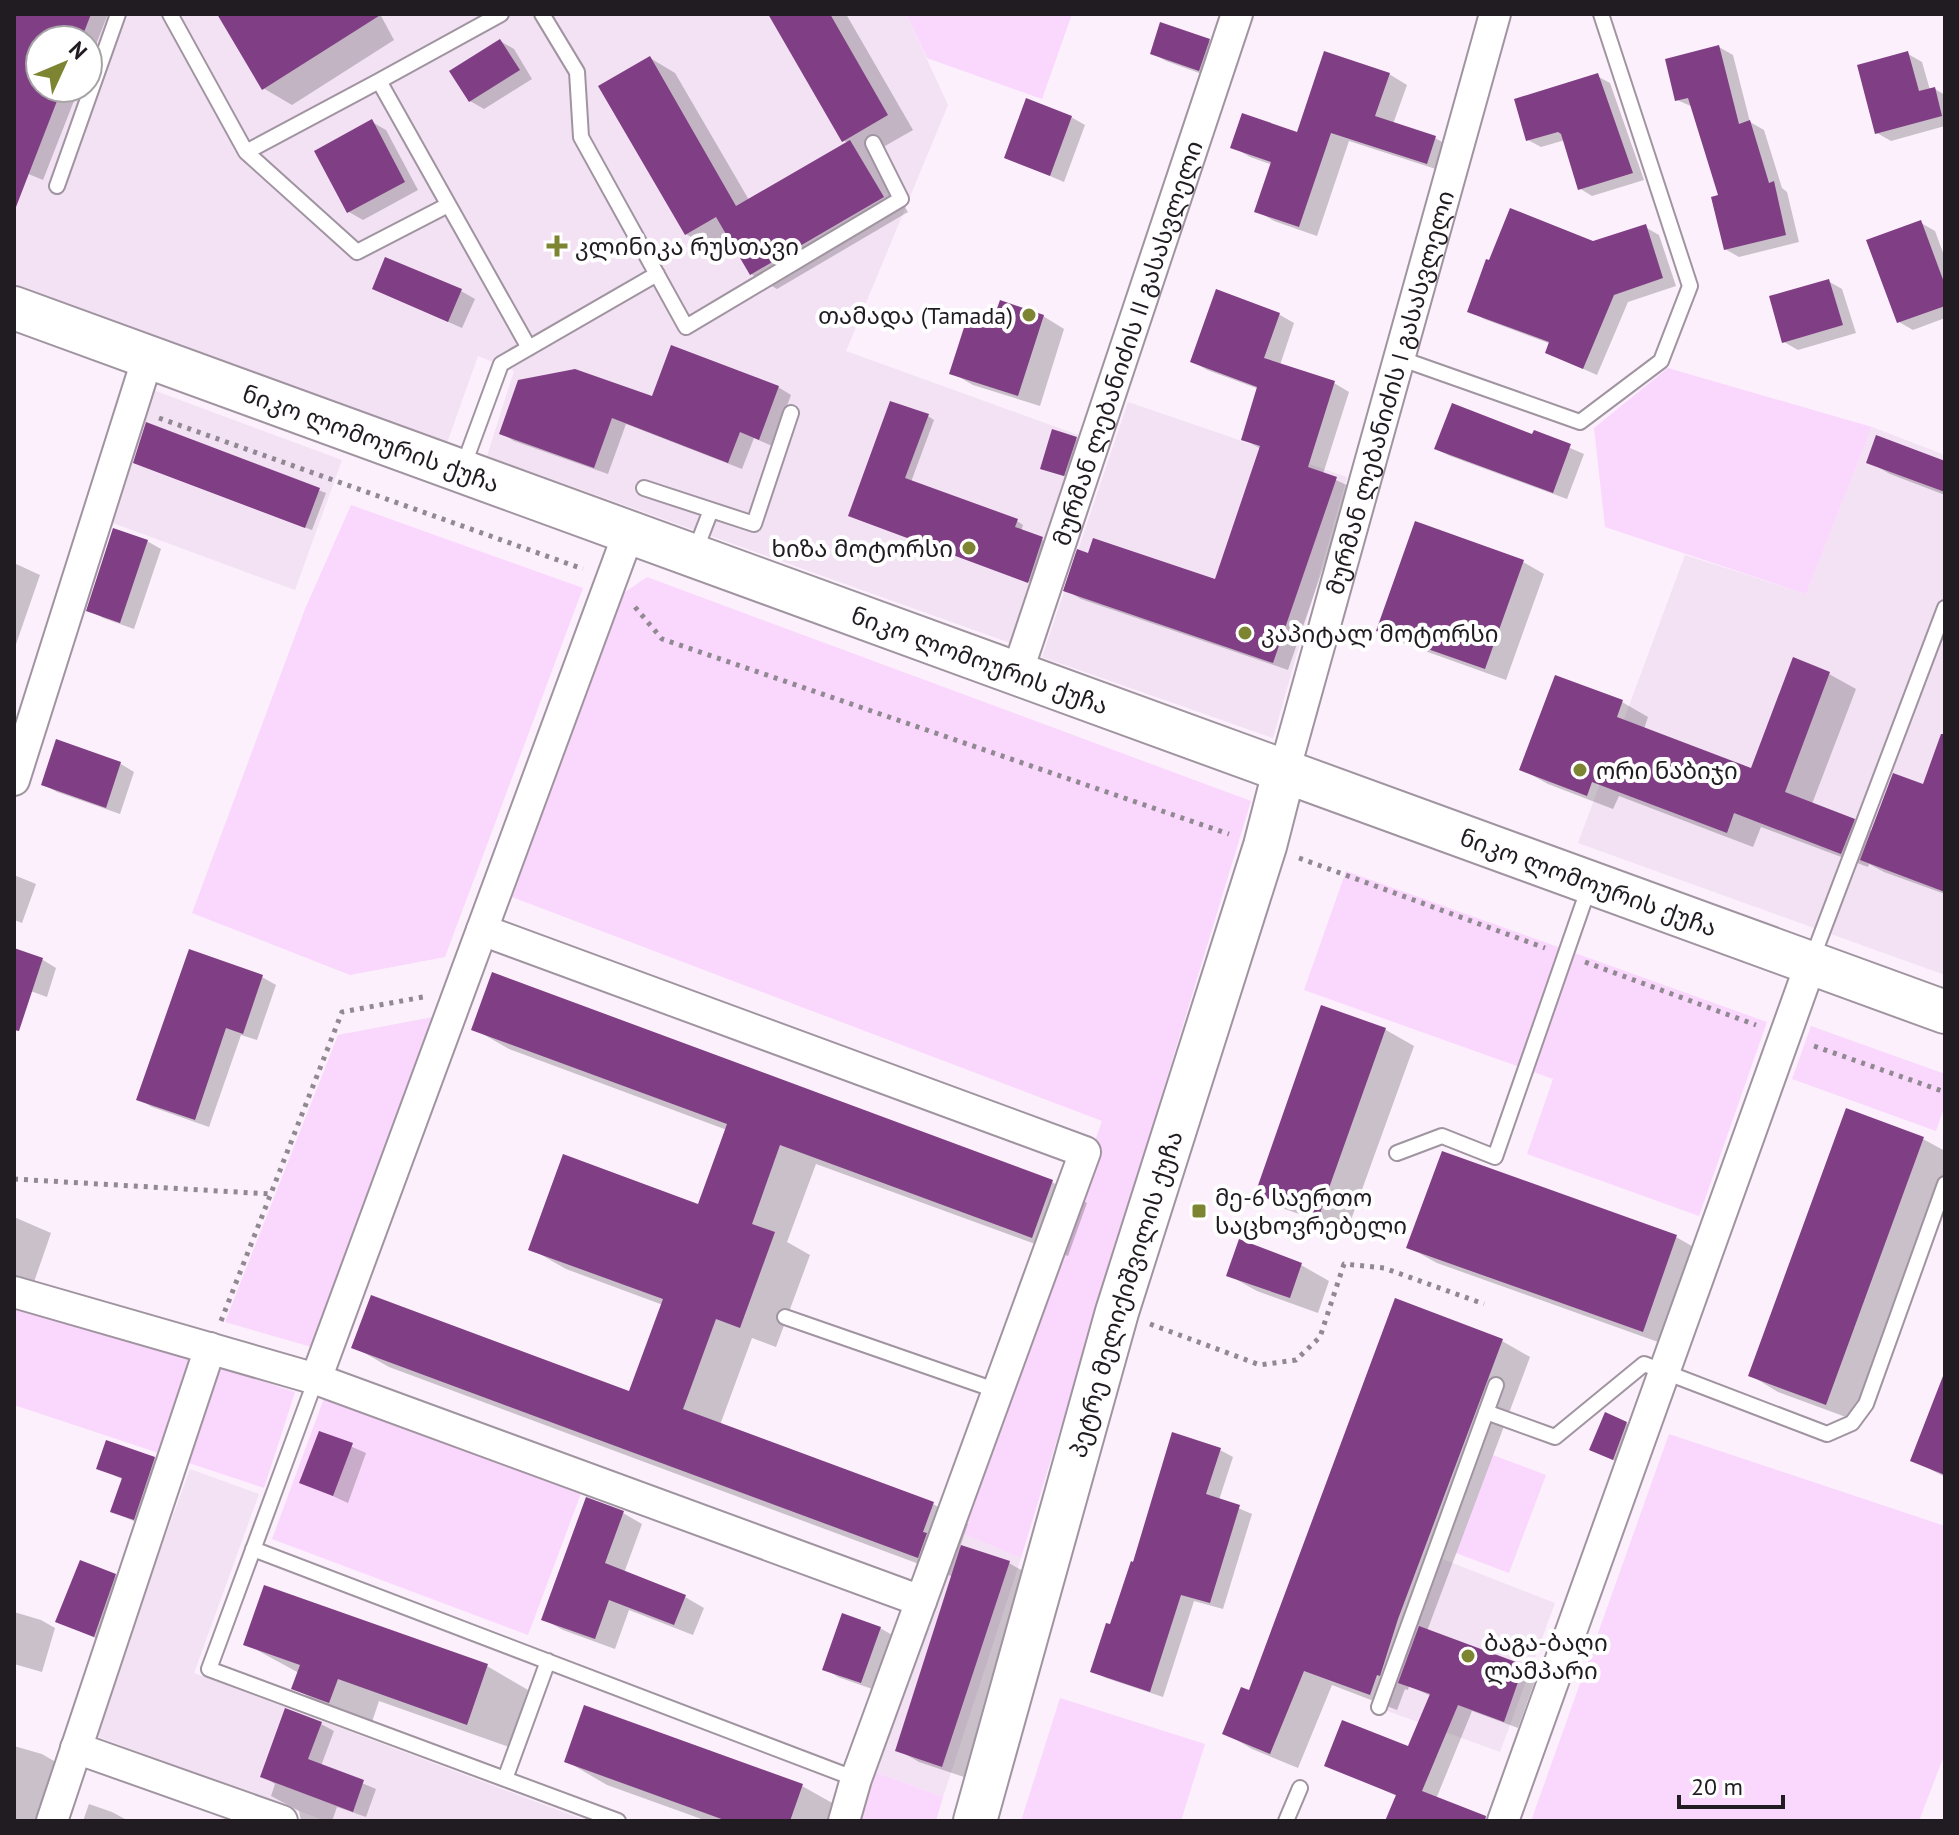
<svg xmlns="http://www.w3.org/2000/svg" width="1959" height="1835" viewBox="0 0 1959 1835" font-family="'PT Sans','Noto Sans Georgian',sans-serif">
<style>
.built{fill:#f3e1f4;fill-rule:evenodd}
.green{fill:#fad7fc}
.shadow{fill:#0003}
.building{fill:#803f84}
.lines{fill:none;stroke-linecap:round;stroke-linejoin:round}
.lane-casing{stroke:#a094a0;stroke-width:18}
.street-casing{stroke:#a094a0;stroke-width:34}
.secondary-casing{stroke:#a094a0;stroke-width:46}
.path{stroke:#918992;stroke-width:5;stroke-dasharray:4 6;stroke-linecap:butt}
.lane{stroke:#fff;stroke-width:14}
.street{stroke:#fff;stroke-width:30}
.secondary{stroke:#fff;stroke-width:42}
.poi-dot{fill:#7d8532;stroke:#fff;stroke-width:3}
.labels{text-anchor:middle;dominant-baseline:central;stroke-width:8;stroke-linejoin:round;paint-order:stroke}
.poi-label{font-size:24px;fill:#201c21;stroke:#fff;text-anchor:start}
.street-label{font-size:24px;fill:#201c21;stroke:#fff}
</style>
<rect width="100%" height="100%" fill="#fcf0fc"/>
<path class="built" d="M14,14H906L948,105L846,351L1084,437L1019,646L487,456L514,371L478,356L447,443L14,285ZM40,40H88V88H40Z
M153,390L342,460L295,590L105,520Z
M1128,402L1347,477L1273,738L1042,657Z
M1872,427L1945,455V975L1578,843L1685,555L1806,594Z
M190,1469L259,1494L194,1673L587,1821H326L93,1735Z
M956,1531L1021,1558L943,1797L864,1768Z
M1437,1557L1555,1603L1500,1752L1382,1709Z"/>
<path class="green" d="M906,14H1072L1042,99L927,58Z
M1668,368L1872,427L1806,594L1605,527L1594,428Z
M351,505L583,588L445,957L350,975L192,913L305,609Z
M647,577L1251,801L1021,1558L956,1531L1102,1121L512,897L615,599Z
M1346,871L1767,1022L1699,1216L1527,1154L1553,1079L1304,990Z
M438,1016L315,1348L225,1322L338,1035Z
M1811,1026L1945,1074V1105L1936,1131L1792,1079Z
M14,1299L295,1392L264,1488L14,1405Z
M326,1393L583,1488L528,1635L272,1539Z
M1669,1434L1945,1526V1753L1919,1821H1531Z
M1493,1455L1546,1475L1509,1573L1456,1553Z
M1060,1698L1205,1744L1181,1821H1021Z
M864,1768L943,1797L936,1821H849Z"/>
<path class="shadow" d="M14,14H108L88,65V40H40V88H79L43,180L14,168Z
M220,14H380L394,40L292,105L263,88Z
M789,14H846L913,130L871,154L876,157L908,212L777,289L751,274L730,238L712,249L686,234L650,58L675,73L749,200L848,143L843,140Z
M500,41L514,49L532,79L484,109L470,101Z
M1209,41L1223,49L1213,78L1166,61L1152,53Z
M1719,47L1733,55L1750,122L1764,130L1782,188L1787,192L1799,242L1739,257L1725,249L1720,196L1693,107L1677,100Z
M1908,54L1922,62L1930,90L1935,89L1945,95V126L1891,141L1877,133Z
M1389,74L1407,85L1393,124L1435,138L1453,148L1445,172L1349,141L1317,236L1274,221L1257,211L1273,165L1250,157L1233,147L1298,134Z
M1597,76L1610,83L1644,180L1592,196L1579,188L1565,140L1541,147L1528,140Z
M1071,117L1085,125L1064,182L1006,157Z
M372,122L386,130L418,190L363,220L349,212Z
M1921,223L1935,231L1945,258V318L1913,330L1899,322Z
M1645,227L1659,235L1676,286L1628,302L1597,375L1547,353L1551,344L1484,319L1470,311L1593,243Z
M1828,281L1842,289L1856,333L1798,350L1784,342Z
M374,289L461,291L475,299L462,328Z
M1217,292L1280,315L1294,323L1280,365L1334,383L1349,392L1323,474L1351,487L1288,670L1081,599L1066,590L1216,582L1261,449L1243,439L1259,389L1207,370L1192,361Z
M1043,316L1064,329L1040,406L973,385L952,373L996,319Z
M778,387L791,395L772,446L754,438L742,469L626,424L608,474L514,441L501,433L653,399Z
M928,416L934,420L911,482L1017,521L1023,525L1021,531L1049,543L1035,584L857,519Z
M148,425L326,493L312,530L142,466Z
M1535,433L1584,454L1567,499L1450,456L1436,449L1533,437Z
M1076,439L1082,443L1070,478L1048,471Z
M1869,462L1945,463V495L1890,474Z
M147,541L161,549L134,629L103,618L89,610Z
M1523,562L1544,574L1506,680L1400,642L1379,630Z
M14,563L40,575L14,650Z
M1829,674L1856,689L1812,804L1854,820L1873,832L1924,787L1945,729V894L1884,872L1869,864L1868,867L1761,827L1753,847L1619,796L1613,809L1548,784L1521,769L1622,702L1648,717L1644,729L1752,771Z
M57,742L121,764L134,772L120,814L57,792L43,784Z
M14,875L36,884L22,923L14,920Z
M14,950L43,960L56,968L47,997L14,985Z
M190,952L262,977L276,985L257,1040L241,1035L209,1127L152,1107L138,1099Z
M1322,1007L1386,1030L1414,1046L1347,1231L1285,1209L1257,1193Z
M474,1029L1052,1182L1087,1203L1068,1256L816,1164L787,1242L810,1255L776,1347L752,1338L720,1425L933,1504L968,1524L960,1547L1009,1563L1030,1575L964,1777L919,1762L898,1750L954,1577L389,1367L354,1347L631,1393L663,1305L566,1269L531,1249L699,1207L727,1130L509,1049Z
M1847,1111L1923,1139L1945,1151V1173L1854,1420L1778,1392L1750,1375Z
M14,1217L51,1233L34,1282H24L14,1290Z
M1676,1237L1704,1253L1672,1347L1437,1263L1408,1247Z
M1301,1265L1329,1281L1318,1313L1257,1291L1228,1275Z
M1397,1301L1502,1341L1530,1357L1427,1631L1524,1667L1537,1675L1518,1728L1472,1711L1436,1799L1461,1821H1388L1397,1796L1327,1765L1410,1749L1431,1696L1409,1686L1408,1690L1405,1689L1397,1710L1332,1685L1298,1768L1252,1749L1225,1733L1250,1693Z
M1945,1377V1477L1912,1460Z
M1626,1423L1640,1431L1628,1467L1592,1450Z
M320,1433L366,1453L348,1503L302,1482Z
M1220,1450L1233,1457L1219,1500L1252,1514L1223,1609L1194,1601L1163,1697L1106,1678L1093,1671L1111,1627Z
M154,1458L168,1466L148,1527L112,1512L124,1480L98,1468Z
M623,1513L642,1524L624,1573L685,1597L704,1608L693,1635L629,1610L615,1649L563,1630L543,1619Z
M115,1576L129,1584L109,1644L57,1621Z
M14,1612L41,1620L55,1628L42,1672L14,1664Z
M880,1628L894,1636L875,1690L838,1677L825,1669Z
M246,1644L487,1666L528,1690L509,1747L379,1701L371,1725L335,1712L294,1688L299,1673Z
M321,1724L334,1731L321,1766L376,1789L366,1817L337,1807L332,1821H301L299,1811L271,1796L275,1784L262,1776Z
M14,1746L42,1754L59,1764L41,1821H14Z
M566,1761L802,1786L843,1809L839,1821H707L607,1785Z
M89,1804L112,1812L125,1819L124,1821H83Z"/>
<path class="building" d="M14,14H91L81,40H40V88H62L16,207Z
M217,14H382L262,90Z
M768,14H830L888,115L842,142Z
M1160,22L1210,39L1199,71L1150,54Z
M500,39L520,70L469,102L449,71Z
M1719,45L1739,124L1750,120L1769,183L1774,181L1786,235L1724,250L1711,197L1718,195L1688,98L1675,101L1665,59Z
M1324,51L1390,73L1375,116L1436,136L1427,164L1331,133L1299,227L1254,212L1271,162L1230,148L1242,113L1297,132Z
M1908,51L1919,91L1935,87L1942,116L1875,134L1857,65Z
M650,56L736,206L850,140L884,197L750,275L716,217L685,235L598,86Z
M1598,73L1633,173L1578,190L1561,134L1558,132L1526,141L1514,99Z
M1026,98L1072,116L1050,176L1004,158Z
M372,119L405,182L347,213L314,151Z
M1510,208L1593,241L1646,224L1663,278L1614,295L1583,369L1545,353L1549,342L1467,312L1486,259L1489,260Z
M1921,220L1945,285V306L1897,323L1866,240Z
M385,257L462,289L448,322L372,289Z
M1829,279L1843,325L1782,343L1769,296Z
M1216,289L1280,313L1264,358L1335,381L1308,467L1337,477L1273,663L1063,591L1077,549L1088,553L1093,538L1215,579L1260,446L1241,440L1257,387L1190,362Z
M1000,300L1044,315L1018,396L949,374L970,309L994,317Z
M671,345L779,386L759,440L740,432L728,463L612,418L594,468L499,434L518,380L575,369L652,396Z
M890,401L929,414L905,478L1018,519L1015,527L1043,537L1028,583L848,516Z
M1452,403L1532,434L1534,430L1571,444L1553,493L1434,449Z
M146,422L320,488L305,528L133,463Z
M1052,429L1077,437L1064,476L1040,469Z
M1876,435L1945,461V492L1866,463Z
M1415,521L1524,560L1485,669L1376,631Z
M113,528L148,540L120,623L86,611Z
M1793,657L1830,672L1785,792L1855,819L1841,854L1734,813L1727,833L1592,782L1587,796L1519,770L1555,675L1623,700L1617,717L1751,768Z
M1941,734H1945V892L1860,860L1893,773L1923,784Z
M56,739L121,762L106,808L41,785Z
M14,948L43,958L19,1031L14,1030Z
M189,949L263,975L243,1034L226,1028L195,1120L136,1100Z
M492,972L1053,1180L1032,1238L780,1145L752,1224L775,1232L740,1328L716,1319L683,1409L934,1502L923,1532L927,1533L918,1558L351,1348L371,1295L629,1391L663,1299L528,1250L563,1154L698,1204L727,1124L471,1030Z
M1321,1005L1386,1028L1319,1216L1255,1194Z
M1846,1108L1924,1137L1826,1405L1748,1376Z
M1442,1151L1677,1235L1643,1332L1406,1248Z
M1239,1239L1302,1263L1290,1298L1226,1276Z
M1395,1298L1503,1339L1398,1619L1380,1676L1377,1675L1370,1695L1304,1671L1270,1754L1222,1734L1241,1687L1249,1690Z
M1943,1376L1945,1377V1475L1910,1461Z
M1605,1412L1627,1422L1613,1460L1589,1450Z
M319,1431L353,1443L333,1496L299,1483Z
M1172,1432L1221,1448L1206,1494L1240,1505L1210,1603L1181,1595L1150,1692L1090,1672L1106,1623L1110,1624L1131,1561L1133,1562Z
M106,1440L155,1457L134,1520L110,1512L122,1478L96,1469Z
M586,1497L624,1511L605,1563L686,1595L674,1625L609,1600L595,1639L541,1620Z
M961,1545L1010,1561L942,1767L895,1751Z
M80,1560L116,1574L94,1637L55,1622Z
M264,1585L488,1664L467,1725L338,1679L329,1703L291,1689L300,1665L243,1645Z
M842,1613L881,1627L861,1683L822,1670Z
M1419,1626L1524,1665L1504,1722L1458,1705L1422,1791L1486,1816L1485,1821H1385L1396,1795L1324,1766L1342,1720L1408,1746L1430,1694L1398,1683Z
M584,1705L803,1784L790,1821H727L564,1762Z
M285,1708L322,1722L308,1759L364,1780L353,1812L260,1777Z"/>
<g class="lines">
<g class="lane-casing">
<path id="lane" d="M170,14L246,152L379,81
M501,14L379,81L529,348
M542,14L577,72L581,137L686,327L901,199L873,143
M246,152L357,252L448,205
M57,186L118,14
M1399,358L1580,422L1661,361L1690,286L1601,14
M463,467L501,364L657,274
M644,488L754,524L791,413
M694,554L711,510
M1812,959L1945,608
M1397,1153L1442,1136L1495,1157L1589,887
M785,1317L998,1391
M316,1379L209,1669L618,1821
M1486,1412L1555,1437L1644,1364L1827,1434L1852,1423L1866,1404L1945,1184
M253,1549L856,1779
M1379,1707L1496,1385
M505,1779L548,1661
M1286,1821L1300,1788"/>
</g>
<g class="street-casing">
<g id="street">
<path id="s1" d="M1017,673L1237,14"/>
<path id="s2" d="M1284,772L1495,14"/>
<path d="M14,780L148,357"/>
<path d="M482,930L1085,1152L856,1779L844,1821"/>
<path d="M14,1292L316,1379L921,1601"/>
<path d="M316,1379L629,532"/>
<path d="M76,1748L282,1821"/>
<path d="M52,1821L210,1348"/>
<path d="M1503,1821L1811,963"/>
</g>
</g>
<g class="secondary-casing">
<g id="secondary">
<path id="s3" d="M14,308L1945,1012"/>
<path id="s4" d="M975,1821L1117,1312L1265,846L1284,772"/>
</g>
</g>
<path class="path" d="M159,418L583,569
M635,607L662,639L1229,834
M1299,858L1545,948
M1585,962L1756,1025
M1814,1046L1945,1092
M14,1179L271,1194
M221,1321L342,1012L423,997
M1150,1324L1260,1365L1296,1360L1320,1337L1344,1264L1384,1268L1484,1304"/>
<use href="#lane" class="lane"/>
<use href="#street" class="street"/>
<use href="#secondary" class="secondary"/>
</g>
<g class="poi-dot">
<path d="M553 234h8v8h8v8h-8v8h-8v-8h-8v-8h8z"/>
<circle cx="1029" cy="315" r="8"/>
<circle cx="969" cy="548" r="8"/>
<circle cx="1245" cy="633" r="8"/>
<circle cx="1580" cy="770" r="8"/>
<rect x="1191" y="1203" width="16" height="16" rx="4"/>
<circle cx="1468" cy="1656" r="8"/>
</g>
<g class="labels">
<g class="poi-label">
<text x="575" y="246">კლინიკა რუსთავი</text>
<text x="1013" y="315" text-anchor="end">თამადა (Tamada)</text>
<text x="953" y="548" text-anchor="end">ხიზა მოტორსი</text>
<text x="1261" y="633">კაპიტალ მოტორსი</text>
<text x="1596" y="770">ორი ნაბიჯი</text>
<text x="1215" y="1197">მე-6 საერთო<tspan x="1215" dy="28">საცხოვრებელი</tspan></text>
<text x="1484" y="1642">ბაგა-ბაღი<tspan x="1484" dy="28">ლამპარი</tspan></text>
</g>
<g class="street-label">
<text stroke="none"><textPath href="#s1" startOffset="348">მურმან ლებანიძის II გასასვლელი</textPath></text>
<text stroke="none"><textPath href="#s2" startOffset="394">მურმან ლებანიძის I გასასვლელი</textPath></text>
<text stroke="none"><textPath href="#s3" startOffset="380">ნიკო ლომოურის ქუჩა</textPath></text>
<text stroke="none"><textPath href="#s3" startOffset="1028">ნიკო ლომოურის ქუჩა</textPath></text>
<text stroke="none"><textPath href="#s3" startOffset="1676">ნიკო ლომოურის ქუჩა</textPath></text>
<text stroke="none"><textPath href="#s4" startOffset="548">პეტრე მელიქიშვილის ქუჩა</textPath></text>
</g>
</g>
<rect width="1959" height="1835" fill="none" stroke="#201c21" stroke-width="32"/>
<g transform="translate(64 64) rotate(46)"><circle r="38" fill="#ffffff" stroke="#a6a4a6" stroke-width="2"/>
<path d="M0-6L14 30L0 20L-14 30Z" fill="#7d8532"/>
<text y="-12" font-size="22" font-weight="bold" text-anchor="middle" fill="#201c21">N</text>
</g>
<path d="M1679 1795v12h104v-12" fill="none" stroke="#201c21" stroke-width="4"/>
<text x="1691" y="1795" font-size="24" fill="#201c21" stroke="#ffffff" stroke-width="6" paint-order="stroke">20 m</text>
</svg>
